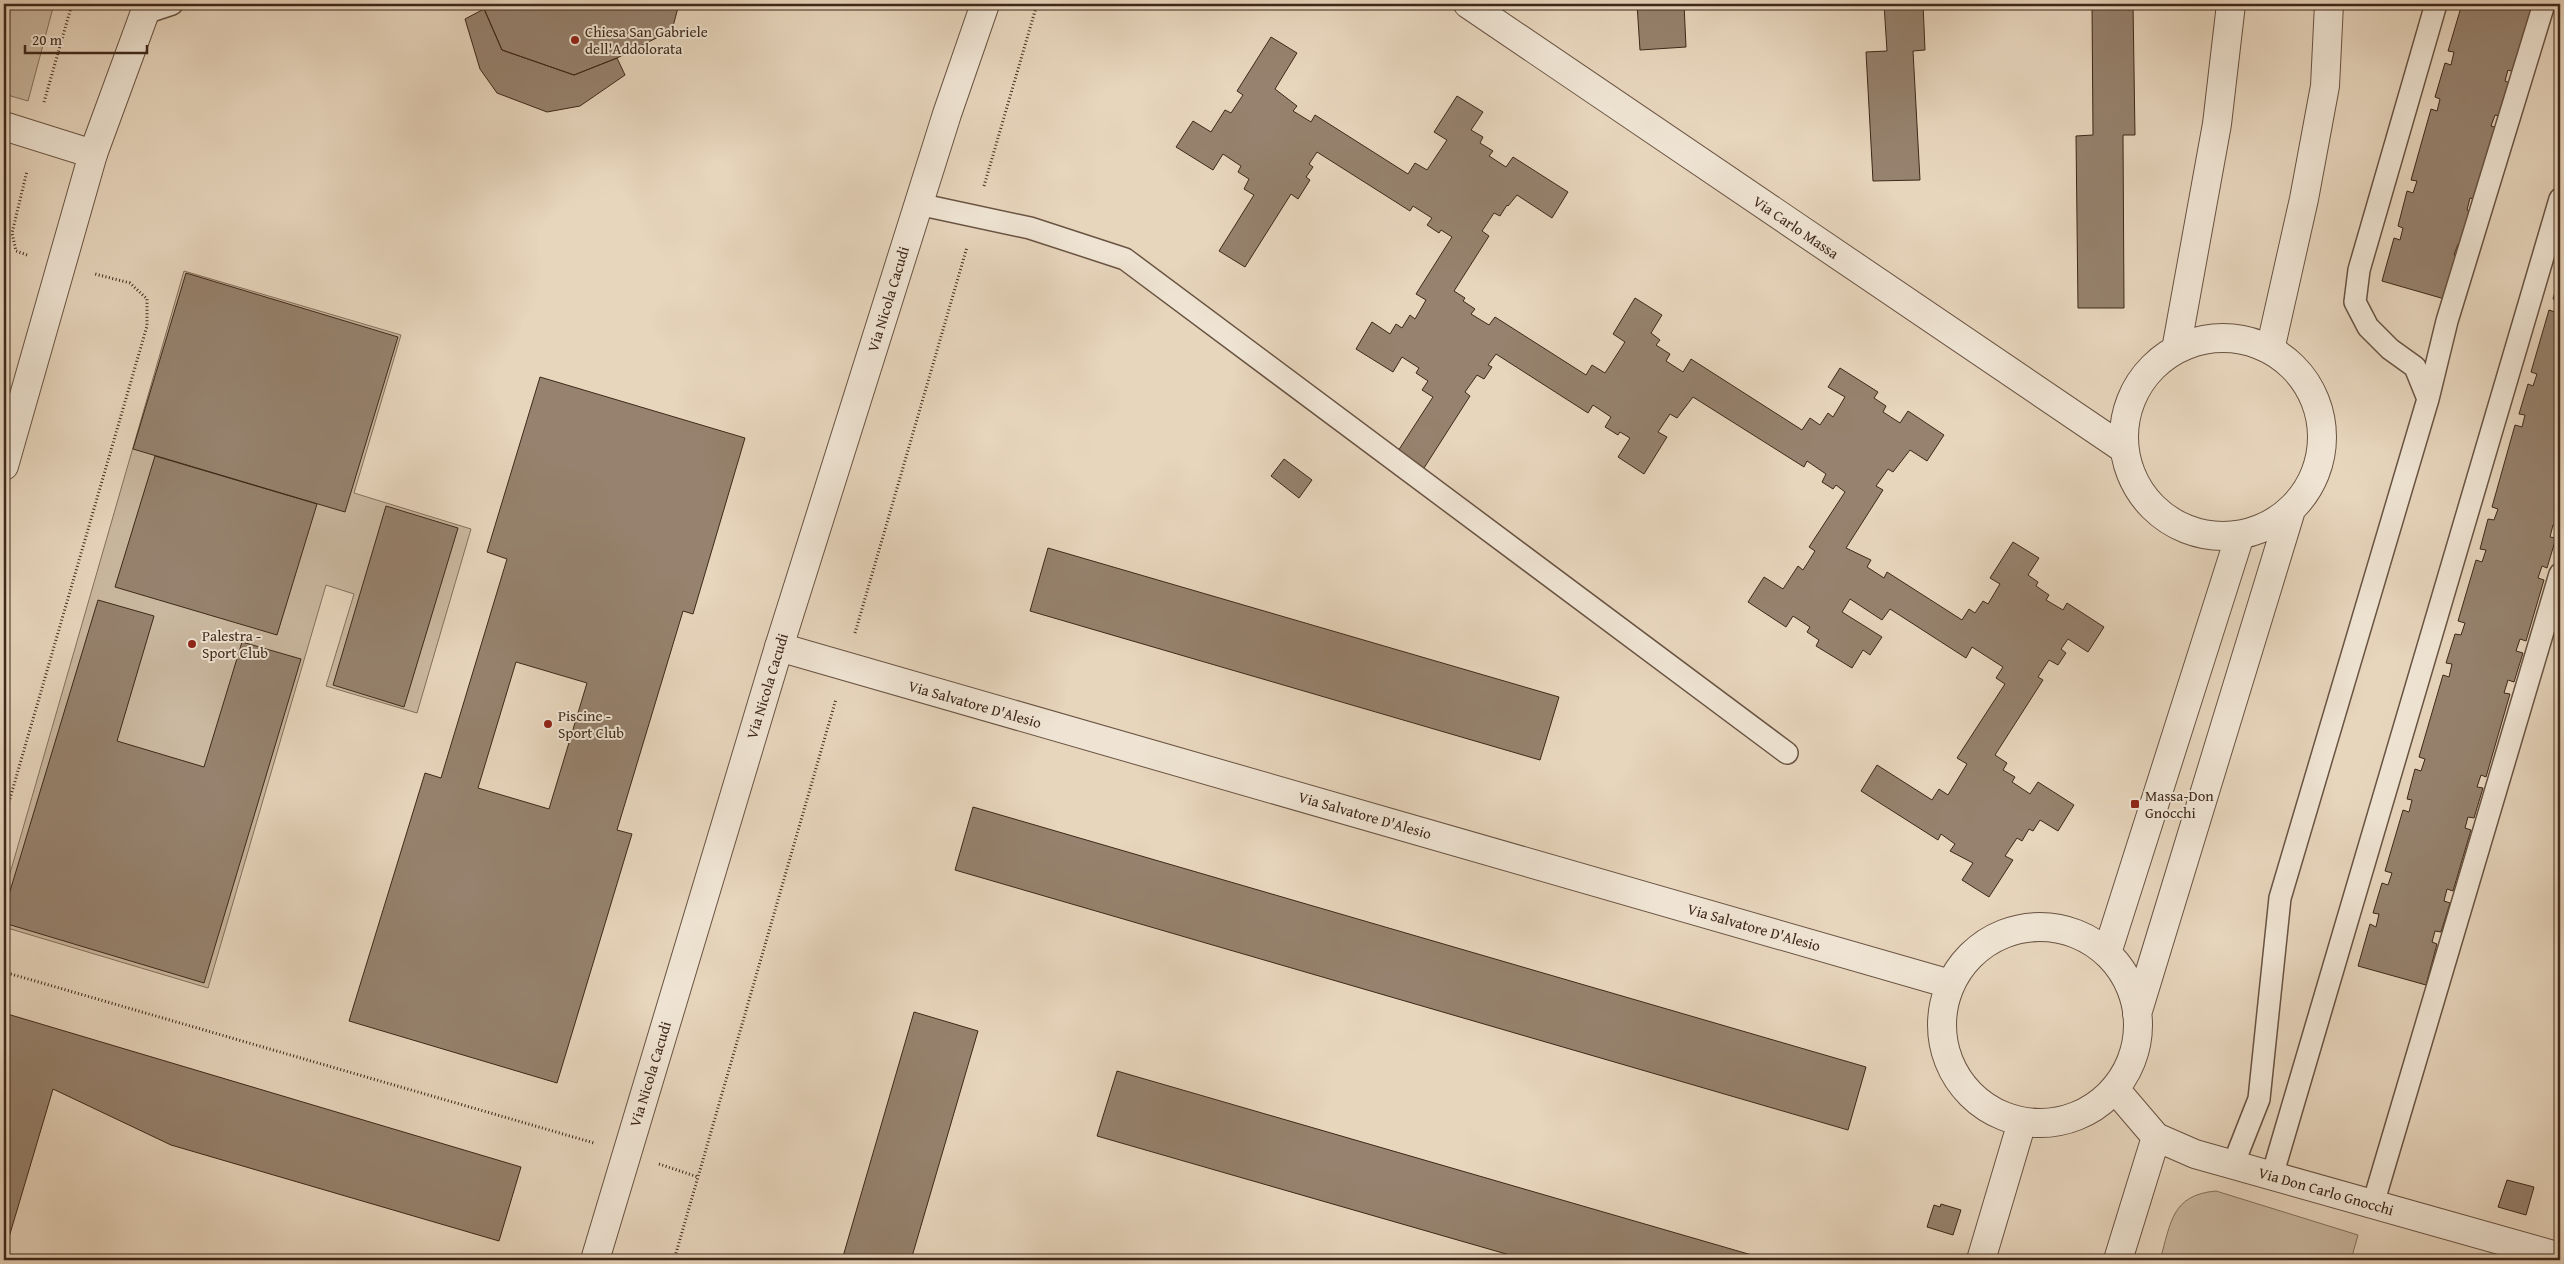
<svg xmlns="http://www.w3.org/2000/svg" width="2564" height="1264" viewBox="0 0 2564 1264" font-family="'Gentium Book Plus',serif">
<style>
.green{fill:#cab8a0;stroke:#84705c}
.building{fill:#96826e;stroke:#3f2819;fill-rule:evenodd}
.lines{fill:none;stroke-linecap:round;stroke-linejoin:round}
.service-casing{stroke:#695342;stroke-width:24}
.minor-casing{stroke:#695342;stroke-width:30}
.tertiary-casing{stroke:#695342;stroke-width:30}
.path{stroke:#3f2819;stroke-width:3;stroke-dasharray:1 2.5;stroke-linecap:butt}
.service{stroke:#efe4d3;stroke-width:21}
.minor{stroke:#efe4d3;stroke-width:28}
.tertiary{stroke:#efe4d3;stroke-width:28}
.poi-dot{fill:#8f2418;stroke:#efe4d3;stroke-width:2}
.labels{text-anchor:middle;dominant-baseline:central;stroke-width:4;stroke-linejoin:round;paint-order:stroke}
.poi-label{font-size:15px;fill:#3f2819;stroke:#efe4d3;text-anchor:start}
.street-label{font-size:15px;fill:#3f2819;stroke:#efe4d3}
</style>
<rect width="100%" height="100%" fill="#e7d5bc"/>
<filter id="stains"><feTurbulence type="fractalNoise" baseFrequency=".004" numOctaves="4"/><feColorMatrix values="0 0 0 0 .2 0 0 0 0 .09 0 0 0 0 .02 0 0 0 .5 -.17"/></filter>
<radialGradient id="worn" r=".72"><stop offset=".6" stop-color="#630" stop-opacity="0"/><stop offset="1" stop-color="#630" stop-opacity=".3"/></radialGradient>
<path class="green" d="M4,4H54L28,101L4,94Z
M184,271L401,335L354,493L471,529L417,713L326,686L354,594L326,585L208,988L4,927V894Z
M2216,1191L2358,1235L2351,1260H2160C2171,1223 2171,1195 2216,1191Z"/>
<path class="building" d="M482,4H679L672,30L617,58L574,75L502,50Z
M1637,4H1684L1686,47L1640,50Z
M1884,4H1923L1925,50L1913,51L1920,180L1873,181L1866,52L1887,51Z
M2092,4H2133L2135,135H2123L2124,308H2078L2076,136L2093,135Z
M2462,4H2533L2514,72L2508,70L2505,81L2510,83L2501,116L2495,115L2491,126L2498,128L2477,200L2470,198L2467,210L2473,212L2463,245L2458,244L2454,255L2460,257L2448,300L2382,281L2394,238L2400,240L2403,228L2398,226L2407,191L2413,193L2417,181L2411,180L2431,109L2437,111L2440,99L2435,97L2445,63L2451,65L2454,52L2448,51Z
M484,9L502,50L574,75L617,58L625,75L580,106L547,112L497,93L480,69L465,19Z
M1271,37L1297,53L1275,89L1297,106L1293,111L1311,122L1315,115L1408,174L1415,163L1427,170L1447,140L1434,132L1457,96L1483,112L1471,130L1483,137L1480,143L1493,151L1489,156L1506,167L1513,157L1568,192L1552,218L1517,195L1508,206L1507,205L1500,216L1494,213L1482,231L1489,236L1454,291L1465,298L1463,301L1475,309L1471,314L1489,325L1495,317L1586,375L1592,365L1605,373L1625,342L1613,334L1635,298L1662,315L1651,333L1660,340L1656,345L1670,354L1666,361L1683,372L1691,359L1802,430L1810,418L1820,425L1828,413L1833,417L1845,397L1828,387L1840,368L1878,392L1874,398L1886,406L1883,412L1900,423L1908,411L1944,435L1927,461L1910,450L1893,472L1888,469L1876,486L1883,490L1846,548L1871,560L1867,567L1884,578L1887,572L1962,620L1969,609L1975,613L1983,601L1988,604L2000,584L1990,578L2013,542L2039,558L2028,575L2038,582L2036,586L2049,595L2046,600L2063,610L2067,603L2104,627L2088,652L2068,639L2061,649L2066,653L2058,665L2049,660L2038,677L2043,680L1995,755L2007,763L2003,770L2015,777L2012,782L2030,794L2038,782L2074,805L2058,831L2040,820L2033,831L2029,829L2022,841L2017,838L2005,856L2013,860L1989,897L1962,880L1973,863L1950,851L1955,844L1941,834L1938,840L1861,791L1877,765L1932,800L1939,789L1948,795L1967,764L1957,758L2005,684L1996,678L2003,667L1972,647L1966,658L1890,609L1882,620L1850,599L1842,612L1882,637L1870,655L1863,650L1852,668L1816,646L1819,640L1807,632L1810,627L1793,616L1786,627L1748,602L1764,577L1783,589L1798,566L1803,570L1815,551L1809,547L1845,492L1836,485L1833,489L1822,482L1826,474L1807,461L1804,467L1693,397L1677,418L1670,414L1658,432L1667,437L1644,474L1618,457L1630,438L1620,432L1618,435L1605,427L1611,417L1593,405L1588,413L1496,354L1488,365L1492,367L1484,379L1477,375L1465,392L1470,396L1424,468L1398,451L1433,397L1422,390L1428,381L1416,373L1419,368L1402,357L1393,372L1356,349L1372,322L1390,334L1396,324L1402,328L1410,315L1415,319L1426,300L1416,294L1452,237L1441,230L1439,233L1427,225L1432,218L1413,206L1410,211L1317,152L1309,164L1313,167L1306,177L1310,180L1298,199L1291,194L1245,267L1219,251L1254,195L1244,189L1249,179L1238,172L1241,166L1223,154L1213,170L1176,147L1193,121L1211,132L1225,110L1231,113L1243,95L1237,91Z
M186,273L398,337L345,512L133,449Z
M2560,273V524L2559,527L2553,525L2550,537L2556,538L2547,568L2542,566L2538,578L2544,580L2526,641L2520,639L2516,651L2523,653L2514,682L2508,680L2504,693L2510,694L2486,777L2481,775L2477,787L2483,788L2474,818L2468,817L2465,828L2471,830L2453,891L2447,889L2444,901L2450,903L2441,932L2435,931L2432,942L2437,944L2426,985L2358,966L2370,924L2376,927L2379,914L2373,913L2382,883L2388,885L2392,873L2385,871L2403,810L2409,812L2412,800L2407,799L2415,769L2421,771L2425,759L2419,757L2443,675L2449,677L2452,664L2446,663L2455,634L2461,635L2465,623L2458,621L2476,560L2482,562L2486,550L2480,549L2488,519L2494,520L2498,509L2492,507L2515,425L2522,427L2525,415L2519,414L2528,384L2533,386L2537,374L2531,372L2549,310L2555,312L2558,301L2553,299Z
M540,377L745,438L693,614L683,611L617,830L632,834L557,1083L349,1021L425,773L441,778L507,559L487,552ZM516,662L587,683L549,809L478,788Z
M155,456L317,504L277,635L115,587Z
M1284,459L1312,480L1299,498L1271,476Z
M386,506L458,528L404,707L333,685Z
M1048,548L1559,697L1540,760L1030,611Z
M98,600L154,616L117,741L204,767L242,642L301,659L204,983L4,923V911Z
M973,807L1866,1067L1848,1130L955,870Z
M914,1012L978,1031L911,1260H842Z
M4,1013L521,1167L499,1241L171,1145L53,1089L4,1254Z
M1117,1071L1769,1260H1527L1097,1136Z
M2507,1180L2534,1187L2526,1215L2498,1207Z
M1941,1204L1961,1210L1953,1235L1927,1227L1934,1205L1940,1207Z"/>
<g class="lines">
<g class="service-casing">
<path id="service" d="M145,13L172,4
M918,204L1030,228L1125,259L1787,753
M2428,399L2415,367L2390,349L2368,327L2355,302L2359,270L2436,4
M2233,1165L2259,1099L2280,898L2428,399L2447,321L2544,4
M2272,1176L2560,199
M2373,1204L2560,574"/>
</g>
<g class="minor-casing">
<path id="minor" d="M1468,4L2124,449
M4,126L93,154
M2124 437a99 99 0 1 1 198 0a99 99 0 1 1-198 0Z
M2176,350L2217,124L2231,4
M2270,350L2304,199L2325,86L2329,4
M779,647L1950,984
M1942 1025a98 98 0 1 1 196 0a98 98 0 1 1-196 0Z
M2107,953L2240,535
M2137,1014L2291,510
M2115,1089L2156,1137L2195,1154L2560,1257
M1981,1260L2022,1122
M2118,1260L2156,1137"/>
</g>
<g class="tertiary-casing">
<path id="tertiary" d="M4,466L93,154L148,4
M595,1260L779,647L947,114L985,4"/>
</g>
<path class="path" d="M44,102L72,4
M984,186L1037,4
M27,255L16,251L12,233L27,171
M855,633L967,247
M4,819L147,326V299L130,283L95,274
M4,972L594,1143
M659,1164L698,1177
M674,1260L836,699"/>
<use href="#service" class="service"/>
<use href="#minor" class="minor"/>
<use href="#tertiary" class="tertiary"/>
</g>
<g class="poi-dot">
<circle cx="575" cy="40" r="5"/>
<circle cx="192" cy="644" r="5"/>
<circle cx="548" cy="724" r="5"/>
<rect x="2130" y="799" width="10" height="10" rx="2.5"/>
</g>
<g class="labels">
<g class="poi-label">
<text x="585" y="31">Chiesa San Gabriele<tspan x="585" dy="17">dell'Addolorata</tspan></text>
<text x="202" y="635">Palestra -<tspan x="202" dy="17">Sport Club</tspan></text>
<text x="558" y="715">Piscine -<tspan x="558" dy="17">Sport Club</tspan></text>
<text x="2145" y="795">Massa-Don<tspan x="2145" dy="17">Gnocchi</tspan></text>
</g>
<g class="street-label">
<text transform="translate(1796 227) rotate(34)">Via Carlo Massa</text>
<text transform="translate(888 299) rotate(-73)">Via Nicola Cacudi</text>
<text transform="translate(767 686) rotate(-73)">Via Nicola Cacudi</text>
<text transform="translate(975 704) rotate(16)">Via Salvatore D'Alesio</text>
<text transform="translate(1365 815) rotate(16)">Via Salvatore D'Alesio</text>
<text transform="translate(1754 927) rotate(16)">Via Salvatore D'Alesio</text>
<text transform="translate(650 1074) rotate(-73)">Via Nicola Cacudi</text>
<text transform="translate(2326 1191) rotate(16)">Via Don Carlo Gnocchi</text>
</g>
</g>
<rect width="2564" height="1264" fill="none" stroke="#e7d5bc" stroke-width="20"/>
<rect x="5" y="5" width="2554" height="1254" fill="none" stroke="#3f2819" stroke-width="2.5"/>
<rect x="10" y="10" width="2544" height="1244" fill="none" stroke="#3f2819"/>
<path d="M25 45v8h122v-8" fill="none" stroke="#3f2819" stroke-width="2.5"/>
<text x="32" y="45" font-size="15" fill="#3f2819" stroke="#efe4d3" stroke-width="4" paint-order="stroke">20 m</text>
<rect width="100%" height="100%" filter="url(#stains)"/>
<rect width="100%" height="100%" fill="url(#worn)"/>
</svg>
